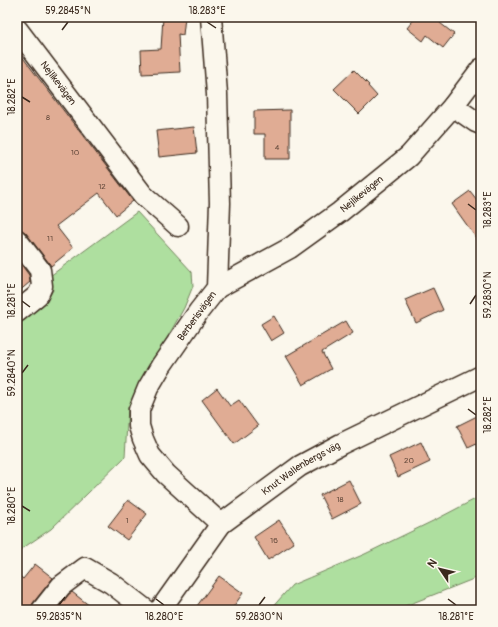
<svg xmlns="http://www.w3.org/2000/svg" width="498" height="627" viewBox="0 0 498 627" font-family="Pangolin,sans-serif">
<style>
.green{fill:#aedf9f;stroke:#74845e}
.building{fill:#e0ac94;stroke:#3b2a1e}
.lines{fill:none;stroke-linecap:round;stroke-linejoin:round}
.minor-casing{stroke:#3b2a1e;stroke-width:23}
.minor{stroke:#fbf7ec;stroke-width:20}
.ticks{fill:none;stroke:#3b2a1e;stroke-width:1.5}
.labels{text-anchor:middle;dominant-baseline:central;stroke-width:3;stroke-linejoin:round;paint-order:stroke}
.number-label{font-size:8px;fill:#644a3c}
.street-label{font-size:10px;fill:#3b2a1e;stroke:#fbf7ec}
.neatline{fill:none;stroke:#3b2a1e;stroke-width:1.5}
.ticks-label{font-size:10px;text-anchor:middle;fill:#3b2a1e}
</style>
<rect width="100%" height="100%" fill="#fbf7ec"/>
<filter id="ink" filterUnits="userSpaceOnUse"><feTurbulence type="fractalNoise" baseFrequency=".025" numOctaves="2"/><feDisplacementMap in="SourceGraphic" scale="8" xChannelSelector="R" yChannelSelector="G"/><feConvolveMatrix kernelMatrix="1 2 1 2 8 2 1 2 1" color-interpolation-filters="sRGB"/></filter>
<g filter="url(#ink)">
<path class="green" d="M137,212L192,272L193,286L184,308L128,407L125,457L51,529L17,552V324L47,300L53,290L50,276Z
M481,496V576L395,610H270L292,585L365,554L437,519Z"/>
<path class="building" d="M163,17H185L183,35L178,34L180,72L142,74L141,50L161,49Z
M416,17H445L440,23L454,34L443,48L427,35L423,41L407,28Z
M17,50L133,201L116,215L99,193L56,226L73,248L51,266L49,263L26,233L22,230L17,229Z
M354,70L369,85L368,86L377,96L359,114L334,89Z
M290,110V159H265V134H254V111Z
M194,127L197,153L159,157L156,131Z
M470,191L481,205V245L452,204Z
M17,259L29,275L30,282L17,293Z
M433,288L443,310L416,323L405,300Z
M274,316L284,333L271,341L261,324Z
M346,321L353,333L322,352L331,369L303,385L286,356Z
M217,388L230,406L239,400L258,426L234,444L202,400Z
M481,414V442L468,448L457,426Z
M421,442L430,462L398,477L389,457Z
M349,480L361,504L332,519L320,495Z
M128,500L147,514L127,540L108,526Z
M279,520L294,543L268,560L254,537Z
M35,564L53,578L33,603L31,610H17V574L23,579Z
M219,576L243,593L231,610H194Z
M72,592L95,610H57L69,594Z"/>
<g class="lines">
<g class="minor-casing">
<g id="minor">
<path d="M211,17L217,94L220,203L217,288L199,311L161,366L148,388L139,410V426L143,439L150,455L166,474L221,524"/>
<path id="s1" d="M17,29L143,195L178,226"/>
<path d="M453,106L476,122L481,124"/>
<path d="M17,240L40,270L42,286L38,295L17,312"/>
<path id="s2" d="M217,288L290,248L340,212L409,156L453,106L481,69"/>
<path d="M42,610L61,586L85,568L111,583L146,610"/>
<path id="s3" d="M160,610L221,524L300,466L341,444L481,376"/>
</g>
</g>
<use href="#minor" class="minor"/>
</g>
</g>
<path class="ticks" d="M207,22L216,28M62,30L68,22M22,97L30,102M468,204L476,210M22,301L30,307M470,304L476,295M22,373L28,365M468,409L476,415M22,506L30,511M156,599L164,605M448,599L456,605M59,605L65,597M259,605L265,597"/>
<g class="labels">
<g class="number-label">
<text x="48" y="117">8</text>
<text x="277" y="147">4</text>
<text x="75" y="152">10</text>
<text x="102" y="186">12</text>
<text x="50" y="238">11</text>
<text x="409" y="460">20</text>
<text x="340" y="499">18</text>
<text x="127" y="520">1</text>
<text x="274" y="540">16</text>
</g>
<g class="street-label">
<text stroke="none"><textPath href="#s1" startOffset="68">Nejlikevägen</textPath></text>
<text stroke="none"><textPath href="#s2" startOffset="173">Nejlikevägen</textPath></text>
<text transform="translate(197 316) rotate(-54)">Berberisvägen</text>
<text stroke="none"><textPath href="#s3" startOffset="203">Knut Wallenbergs väg</textPath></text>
</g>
</g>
<rect width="498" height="627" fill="none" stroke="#fbf7ec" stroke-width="44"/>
<g transform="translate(440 569) rotate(305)" stroke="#fbf7ec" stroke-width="3" paint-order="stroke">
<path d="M0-3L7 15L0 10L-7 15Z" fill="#3b2a1e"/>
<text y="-6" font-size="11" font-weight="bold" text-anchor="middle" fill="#3b2a1e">N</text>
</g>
<rect x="22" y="22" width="454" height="583" class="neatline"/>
<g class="ticks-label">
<text x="68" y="14">59.2845°N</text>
<text x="207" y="14">18.283°E</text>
<text transform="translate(11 97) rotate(-90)" y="4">18.282°E</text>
<text transform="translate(487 210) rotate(-90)" y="4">18.283°E</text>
<text transform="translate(487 295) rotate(-90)" y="4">59.2830°N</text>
<text transform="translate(11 301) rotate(-90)" y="4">18.281°E</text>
<text transform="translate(11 373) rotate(-90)" y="4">59.2840°N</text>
<text transform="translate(487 415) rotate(-90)" y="4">18.282°E</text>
<text transform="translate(11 506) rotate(-90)" y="4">18.280°E</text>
<text x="59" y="620">59.2835°N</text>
<text x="164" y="620">18.280°E</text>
<text x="259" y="620">59.2830°N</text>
<text x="456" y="620">18.281°E</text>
</g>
</svg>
